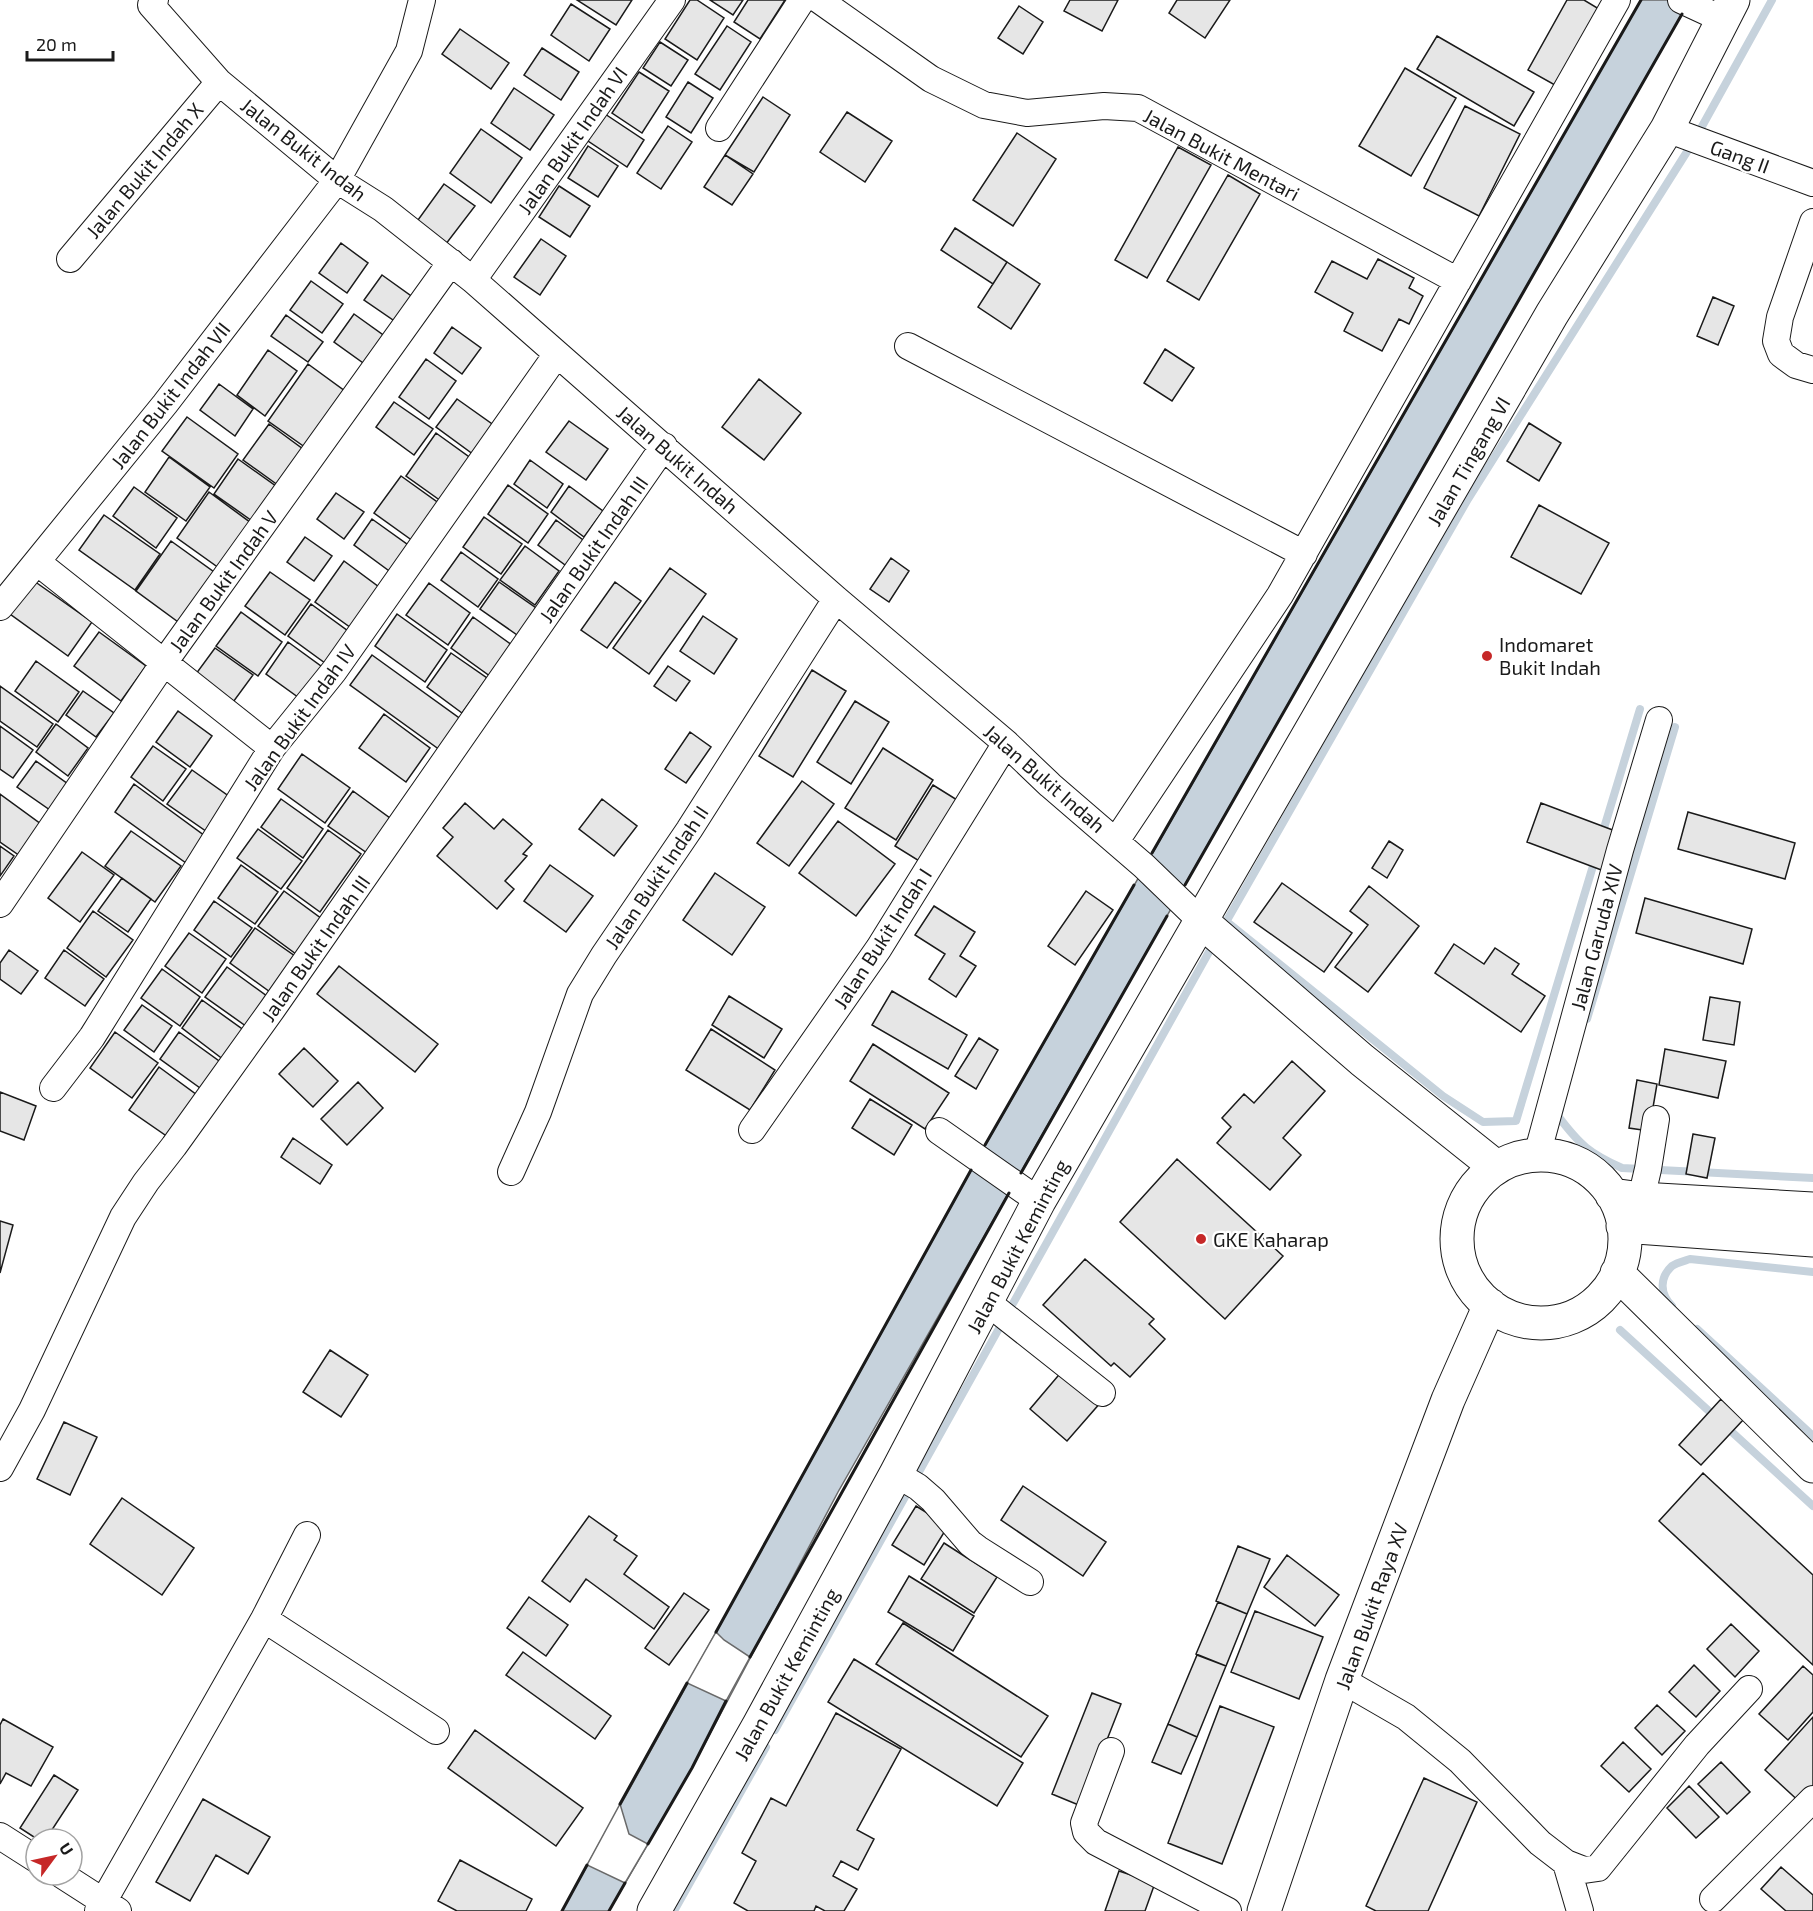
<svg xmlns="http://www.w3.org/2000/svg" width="1813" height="1911" viewBox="0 0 1813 1911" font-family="'Exo 2',sans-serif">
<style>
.water{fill:#c6d2dc;stroke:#6a6a6a;stroke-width:1.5}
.pier{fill:#fff;stroke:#6a6a6a;stroke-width:1.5}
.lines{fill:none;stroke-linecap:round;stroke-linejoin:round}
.stream{stroke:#c6d2dc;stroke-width:8}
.building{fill:#e6e6e6;stroke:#1a1a1a;stroke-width:1.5}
.street-casing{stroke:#1a1a1a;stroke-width:28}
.secondary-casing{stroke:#1a1a1a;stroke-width:35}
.street{stroke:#fff;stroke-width:26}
.secondary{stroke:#fff;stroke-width:33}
.wall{stroke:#1a1a1a;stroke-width:3}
.poi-dot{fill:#c62828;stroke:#fff;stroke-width:2}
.labels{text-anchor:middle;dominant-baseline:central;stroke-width:4.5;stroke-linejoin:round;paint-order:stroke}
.street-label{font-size:20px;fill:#1a1a1a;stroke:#fff}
.poi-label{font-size:20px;fill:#1a1a1a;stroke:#fff;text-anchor:start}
</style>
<rect width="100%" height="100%" fill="#fff"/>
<path class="water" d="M1641,0H1690L838,1492L692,1768L609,1911H562L978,1158Z"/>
<path class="pier" d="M716,1632L724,1640L750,1657L726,1701L687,1683Z
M620,1804L629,1834L648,1844L625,1883L587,1865Z"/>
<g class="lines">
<path class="stream" d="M1601,838L1640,709
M1226,921L1443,1096L1483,1122L1516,1121L1596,856
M1222,929L1468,499L1695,139L1772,0
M1587,1019L1675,727
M1560,1109L1558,1116C1580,1145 1589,1153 1622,1168L1813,1178
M1672,1306C1660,1294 1659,1278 1672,1266C1676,1263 1684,1261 1690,1259L1813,1272
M1697,1329L1813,1436
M1620,1330L1813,1506
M775,1730L1214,943
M674,1911L766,1747"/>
</g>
<path class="building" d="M577,0H632L616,25Z
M690,0H697L724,18L697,60L665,39Z
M710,0H743L733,15Z
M748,0H785L760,39L734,22Z
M1070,0H1118L1102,31L1064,11Z
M1177,0H1230L1205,38L1169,13Z
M1567,0H1584L1604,12L1562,89L1528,70Z
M571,4L610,29L589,61L551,35Z
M1019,6L1043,22L1023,54L998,38Z
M727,26L751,42L720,90L695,74Z
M460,29L509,63L491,89L442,54Z
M1437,36L1534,92L1514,126L1417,69Z
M660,42L688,60L671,86L643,68Z
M542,48L579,72L561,100L524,75Z
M1405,68L1456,98L1411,176L1359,146Z
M639,72L669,91L642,133L612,113Z
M688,82L713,98L691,133L666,117Z
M514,88L554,115L530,150L491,123Z
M763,97L790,115L754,172L725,155Z
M1465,106L1520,134L1479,216L1424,188Z
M602,112L644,140L627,167L585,139Z
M847,112L892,141L865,182L820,152Z
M668,126L692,142L661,189L637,173Z
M481,129L522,158L491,203L450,173Z
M1017,133L1056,159L1013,226L973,200Z
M588,146L618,166L598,197L568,178Z
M1178,147L1211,165L1147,278L1115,260Z
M725,155L753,174L732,205L704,187Z
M1228,175L1260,194L1199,300L1167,281Z
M444,184L475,206L439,253L410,231Z
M559,186L590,206L570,237L539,217Z
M955,228L1007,262L993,284L941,250Z
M541,239L566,256L540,295L514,277Z
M341,243L368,263L347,293L319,273Z
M1378,259L1414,278L1409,288L1423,296L1409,324L1399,319L1382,351L1344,331L1353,313L1315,292L1332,261L1367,279Z
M1007,262L1040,284L1011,329L978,307Z
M382,275L414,298L396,322L364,300Z
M311,281L343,304L322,333L290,310Z
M1713,297L1734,306L1718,345L1697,336Z
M354,314L386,337L366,365L334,342Z
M286,315L323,342L308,362L271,336Z
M452,327L481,348L462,374L434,353Z
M1165,349L1194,368L1172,401L1144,383Z
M268,350L297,371L265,416L237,395Z
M426,359L456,381L429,419L399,397Z
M308,364L349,394L309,450L268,421Z
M759,379L801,413L764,460L722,427Z
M219,384L253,409L235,436L200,410Z
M457,399L502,431L481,460L436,427Z
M394,402L433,429L414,455L376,427Z
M187,417L238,454L214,488L162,451Z
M569,421L608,449L586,480L546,452Z
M1529,423L1561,443L1539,481L1507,461Z
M269,424L307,452L282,488L243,460Z
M436,433L472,459L441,501L406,476Z
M169,457L210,487L186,521L145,492Z
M238,459L280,489L255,523L214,494Z
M530,460L563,484L547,508L514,484Z
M401,476L440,504L413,541L374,513Z
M508,485L548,514L528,543L488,514Z
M569,486L603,511L584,537L551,512Z
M134,487L177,518L156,548L113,516Z
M209,492L258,528L226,573L177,538Z
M336,493L364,512L344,539L317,519Z
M1539,505L1609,543L1581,594L1511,557Z
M104,515L160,554L135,590L79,550Z
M484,517L522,544L501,574L463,547Z
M372,519L411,547L392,573L354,545Z
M556,520L594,548L576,573L538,545Z
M305,537L332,556L314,581L287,562Z
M171,541L221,577L185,627L136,591Z
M525,546L559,571L535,605L500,580Z
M461,552L498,579L478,607L441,580Z
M891,558L909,571L889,602L870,589Z
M344,561L383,590L354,630L315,602Z
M670,568L706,594L649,674L613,648Z
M270,572L310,600L285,635L245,606Z
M34,581L92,622L68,656L10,614Z
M499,582L539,610L520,637L480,609Z
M615,582L641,601L607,648L581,630Z
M429,583L470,613L448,645L406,615Z
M311,604L348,631L325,663L288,636Z
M241,612L282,642L258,676L216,646Z
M397,614L447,650L425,682L375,646Z
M703,616L737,639L714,674L680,651Z
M473,617L516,648L494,679L451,648Z
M99,632L146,666L121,701L74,666Z
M288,642L325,669L302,700L266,674Z
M215,648L253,675L228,709L190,682Z
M451,653L487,678L462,713L427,687Z
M372,655L462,720L440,750L350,685Z
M36,661L79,692L58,722L15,691Z
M668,666L690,681L676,701L654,686Z
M812,670L846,691L793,777L759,756Z
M0,686L53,724L37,747L0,721Z
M83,691L114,713L96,737L66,715Z
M855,701L889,722L851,784L817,762Z
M178,711L212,736L190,767L156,742Z
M384,714L430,748L406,782L359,748Z
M56,724L88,748L68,776L36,752Z
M0,726L33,750L13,778L0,769Z
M690,732L711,747L686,783L665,769Z
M153,746L186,769L163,801L131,777Z
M883,748L933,780L896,840L845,808Z
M302,754L350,788L325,823L278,789Z
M36,761L68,784L50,810L17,787Z
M192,770L237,802L213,836L167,804Z
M802,781L834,804L789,866L757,843Z
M134,784L205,836L186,863L115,812Z
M933,785L962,803L924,864L895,846Z
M353,791L394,821L370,855L328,826Z
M0,794L45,827L23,858L0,842Z
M281,799L323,829L303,858L261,827Z
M602,799L637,826L614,856L579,829Z
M465,803L494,829L503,819L532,844L523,854L527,856L505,881L514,889L497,909L437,856L453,837L443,828Z
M1541,803L1618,832L1604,871L1527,842Z
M1688,812L1795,843L1785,879L1678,849Z
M838,821L895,864L856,916L799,873Z
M258,829L302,861L281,889L237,858Z
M328,830L361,854L320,912L287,888Z
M131,831L181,866L155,902L105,866Z
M1389,841L1403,850L1387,878L1372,868Z
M0,846L14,856L0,876Z
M82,852L114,875L80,922L48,898Z
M241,865L278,892L255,924L218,898Z
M550,865L593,896L566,932L524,901Z
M715,873L765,907L732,955L683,920Z
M122,878L151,899L128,932L98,911Z
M1282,883L1352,933L1324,972L1254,922Z
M1369,886L1419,926L1368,992L1335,967L1368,925L1350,911Z
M284,891L322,919L296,954L258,926Z
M1086,891L1113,910L1075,965L1048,946Z
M1645,898L1752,929L1743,964L1636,933Z
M214,901L252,928L231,957L194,930Z
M934,906L975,932L960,956L976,966L956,997L929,979L945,954L915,935Z
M93,911L133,940L106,977L67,948Z
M255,928L302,961L277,997L230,963Z
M189,933L226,959L202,993L165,966Z
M1454,944L1484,964L1495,948L1519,964L1512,974L1545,996L1521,1032L1435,973Z
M9,950L38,971L21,994L0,979V963Z
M64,950L104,979L85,1006L45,978Z
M339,966L438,1044L415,1072L317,994Z
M227,967L271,999L250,1029L205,997Z
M162,969L200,997L180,1026L141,998Z
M892,991L967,1035L948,1069L872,1025Z
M729,996L782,1029L764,1058L712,1025Z
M1710,997L1740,1002L1734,1045L1703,1040Z
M202,1000L245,1031L224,1060L182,1028Z
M142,1005L172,1026L154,1052L124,1030Z
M711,1029L775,1070L750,1110L686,1070Z
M115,1032L158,1063L132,1098L90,1068Z
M179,1032L226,1066L207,1093L160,1059Z
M979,1038L998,1050L976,1089L955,1076Z
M873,1044L949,1093L925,1129L850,1081Z
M304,1048L338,1081L313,1107L279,1074Z
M1665,1049L1726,1061L1718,1098L1659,1085Z
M1292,1061L1325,1091L1283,1138L1301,1155L1270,1190L1217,1143L1231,1127L1222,1118L1244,1094L1254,1103Z
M159,1067L197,1095L168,1137L129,1110Z
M1637,1080L1657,1084L1649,1131L1629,1128Z
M358,1082L383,1108L347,1145L321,1119Z
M0,1092L36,1106L24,1140L0,1131Z
M870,1099L912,1125L894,1155L852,1128Z
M1693,1134L1715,1138L1707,1178L1686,1174Z
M293,1138L332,1165L320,1184L281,1157Z
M1177,1159L1283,1256L1225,1319L1120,1222Z
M0,1221L13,1225L0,1273Z
M1085,1259L1154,1319L1149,1324L1165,1339L1130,1377L1114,1363L1111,1366L1043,1305Z
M330,1350L368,1375L341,1417L303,1392Z
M1063,1370L1101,1402L1067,1441L1030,1409Z
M1721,1399L1743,1420L1701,1465L1679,1445Z
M64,1422L97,1437L70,1495L37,1479Z
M1703,1473L1813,1575V1665L1659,1521Z
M1023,1486L1106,1542L1083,1576L1001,1520Z
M122,1498L194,1548L162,1595L90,1544Z
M916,1506L948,1526L924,1565L892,1545Z
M589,1516L617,1536L614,1540L637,1556L624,1574L669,1607L654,1629L586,1579L570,1602L542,1581Z
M944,1543L997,1577L974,1613L921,1579Z
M1238,1546L1270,1559L1247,1614L1216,1601Z
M1287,1555L1339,1595L1315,1626L1264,1587Z
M909,1576L974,1616L953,1651L888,1612Z
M684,1593L709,1610L669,1665L645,1648Z
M529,1597L568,1625L546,1656L507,1628Z
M1218,1602L1247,1614L1226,1666L1196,1654Z
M1255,1611L1323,1637L1299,1699L1231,1672Z
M903,1623L1048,1716L1021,1757L876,1664Z
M1731,1624L1759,1651L1735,1677L1707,1649Z
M523,1652L611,1716L595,1739L506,1675Z
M1197,1655L1226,1666L1197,1737L1168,1724Z
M854,1659L1023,1763L997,1806L828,1702Z
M1694,1665L1720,1691L1696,1717L1669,1692Z
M1803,1666L1813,1675V1712L1788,1740L1759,1714Z
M1092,1693L1121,1704L1081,1806L1052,1794Z
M1657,1705L1685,1731L1662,1755L1635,1728Z
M1220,1706L1274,1727L1222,1864L1168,1843Z
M836,1713L901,1749L857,1830L874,1839L858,1870L841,1861L833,1876L857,1889L844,1911H825L816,1906L814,1911H748L734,1903L756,1861L742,1853L771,1798L786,1806Z
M1813,1717V1795L1803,1805L1765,1770Z
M3,1719L53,1747L31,1786L6,1773L0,1784V1725Z
M1168,1724L1197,1737L1181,1774L1152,1762Z
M475,1730L583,1808L556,1846L448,1768Z
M1623,1742L1651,1769L1629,1792L1601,1766Z
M1721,1762L1750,1792L1727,1814L1698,1784Z
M54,1775L78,1790L46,1839H37L20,1828Z
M1424,1778L1477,1802L1428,1911H1376L1366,1906Z
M1689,1786L1719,1817L1696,1838L1667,1808Z
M203,1799L270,1837L248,1874L216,1855L190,1901L156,1882Z
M460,1860L532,1899L526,1911H457L438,1901Z
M1781,1867L1813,1895V1911H1786L1761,1889Z
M1119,1871L1155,1883L1145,1911H1105Z"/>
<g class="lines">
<g class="street-casing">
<path id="street" d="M155,0L151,5L219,82L337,180L383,209L473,280L836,599L1006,743L1050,785L1144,866L1201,921
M819,0L931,79L984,105L1027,113L1104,106L1138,108L1458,281
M1681,0L1722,19
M719,128L802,0
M1667,129L1813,183
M1813,222L1780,317L1776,341L1781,354L1796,365L1813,370
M70,259L219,82
M473,280L672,0
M908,346L1304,554
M37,562L272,748
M0,607L165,404L337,180L409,51L422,0
M1116,841L1280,595L1617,0
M0,904L163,664L451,262
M53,1088L92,1037L272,748L334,671L557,354
M752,1130L879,948L1006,743
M939,1131L1039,1201
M1537,1155L1620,850L1659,720
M511,1172L538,1112L580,994L604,955L689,830L836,599
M1641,1199L1648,1169L1656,1119
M987,1302L1102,1393
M0,1468L32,1410L123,1217L146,1182L174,1146L273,1008L664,446
M896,1474L918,1487L933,1500L970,1543L978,1549L1030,1582
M264,1619L436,1731
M1342,1680L1406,1717L1460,1761L1540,1843L1566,1863L1584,1870L1598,1868L1697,1745L1749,1689
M1111,1751L1084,1823L1086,1832L1096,1842L1228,1911
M0,1836L36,1859
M1566,1863L1580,1911
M62,1875L118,1911
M1713,1899L1813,1799
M98,1911L264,1619L307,1535"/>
</g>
<g class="secondary-casing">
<path id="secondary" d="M1201,921L1362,1060L1496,1167
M1457 1239a84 84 0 1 1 168 0a84 84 0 1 1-168 0Z
M1612,1195L1641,1199L1813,1209
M1623,1226L1813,1240
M1617,1273L1813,1466
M654,1911L759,1725L896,1474L1039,1201L1552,314L1667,129L1733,0
M1264,1911L1342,1680L1448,1400L1490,1305"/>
</g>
<use href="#street" class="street"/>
<use href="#secondary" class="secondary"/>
<path class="wall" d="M1152,853L1641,0
M1185,885L1682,14
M985,1145L1134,885
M1021,1173L1167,916
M716,1632L971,1170
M750,1657L1009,1193
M620,1804L687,1683
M648,1844L692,1768L726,1701
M562,1911L587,1865
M609,1911L625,1883"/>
</g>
<g class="poi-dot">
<circle cx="1487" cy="656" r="6"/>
<circle cx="1201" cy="1239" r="6"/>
</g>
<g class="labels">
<g class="street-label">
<text transform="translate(572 140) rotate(-55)">Jalan Bukit Indah VI</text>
<text transform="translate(304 149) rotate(38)">Jalan Bukit Indah</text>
<text transform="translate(1222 154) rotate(28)">Jalan Bukit Mentari</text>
<text transform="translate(1740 156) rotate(20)">Gang II</text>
<text transform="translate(144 170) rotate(-50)">Jalan Bukit Indah X</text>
<text transform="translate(170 395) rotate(-52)">Jalan Bukit Indah VII</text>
<text transform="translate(678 459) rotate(41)">Jalan Bukit Indah</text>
<text transform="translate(1468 461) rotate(-60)">Jalan Tingang VI</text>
<text transform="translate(593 549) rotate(-55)">Jalan Bukit Indah III</text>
<text transform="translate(223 581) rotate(-54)">Jalan Bukit Indah V</text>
<text transform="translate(299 717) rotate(-54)">Jalan Bukit Indah IV</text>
<text transform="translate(1045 778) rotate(41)">Jalan Bukit Indah</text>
<text transform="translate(656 877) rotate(-56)">Jalan Bukit Indah II</text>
<text transform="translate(1596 937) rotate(-75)">Jalan Garuda XIV</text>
<text transform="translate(882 938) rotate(-57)">Jalan Bukit Indah I</text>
<text transform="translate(315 948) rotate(-55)">Jalan Bukit Indah III</text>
<text transform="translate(1017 1246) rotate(-62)">Jalan Bukit Keminting</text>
<text transform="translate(1371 1606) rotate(-70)">Jalan Bukit Raya XV</text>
<text transform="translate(786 1674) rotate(-61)">Jalan Bukit Keminting</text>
</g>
<g class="poi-label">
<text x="1499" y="644">Indomaret<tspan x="1499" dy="23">Bukit Indah</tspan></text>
<text x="1213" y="1239">GKE Kaharap</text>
</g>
</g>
<g transform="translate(54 1857) rotate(57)"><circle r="28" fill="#ffffff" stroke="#a3a3a3" stroke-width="1.5"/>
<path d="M0-4.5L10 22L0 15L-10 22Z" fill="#c62828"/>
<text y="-9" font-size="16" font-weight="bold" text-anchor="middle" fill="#1a1a1a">U</text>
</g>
<path d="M27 51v9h86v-9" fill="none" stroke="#1a1a1a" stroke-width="3"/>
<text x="36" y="51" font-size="18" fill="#1a1a1a" stroke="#ffffff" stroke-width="4.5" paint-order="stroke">20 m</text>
</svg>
